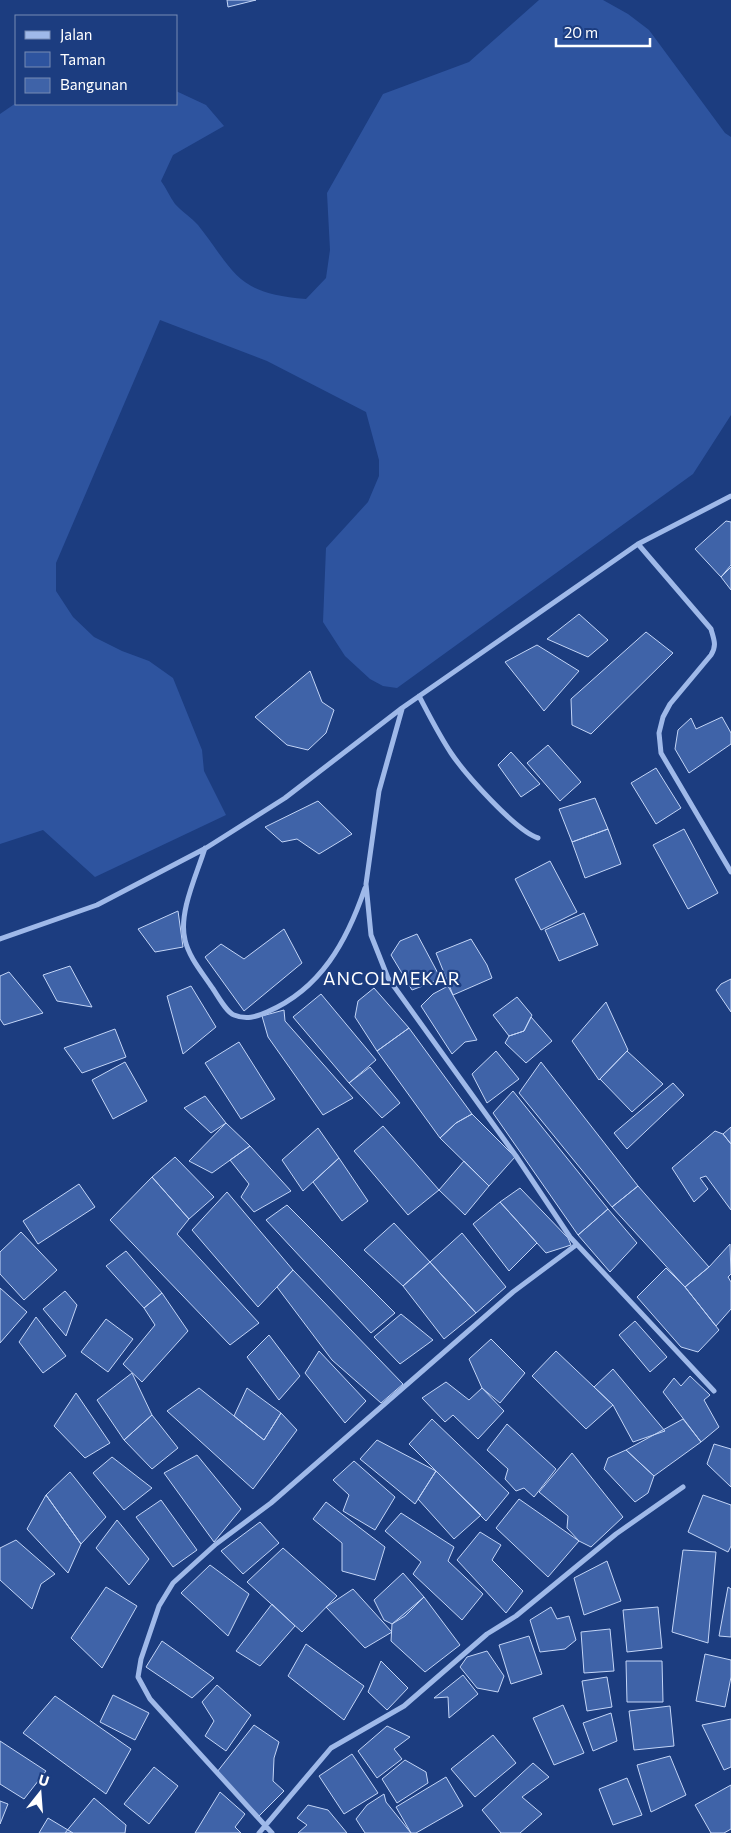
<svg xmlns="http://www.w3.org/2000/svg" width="731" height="1833" viewBox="0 0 731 1833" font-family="Commissioner,sans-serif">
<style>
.green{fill:#2e549f}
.building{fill:#3f63a8;stroke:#c3d5f7}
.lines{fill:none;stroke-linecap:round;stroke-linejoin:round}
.minor{stroke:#9fb9e9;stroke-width:5}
.labels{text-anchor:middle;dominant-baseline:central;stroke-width:4.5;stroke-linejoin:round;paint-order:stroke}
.quarter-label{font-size:18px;letter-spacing:1px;fill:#fff;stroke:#1c3d80}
</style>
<rect width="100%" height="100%" fill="#1c3d80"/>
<path class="green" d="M539,0H603L628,14L649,30L725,133L731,137V415L693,474L397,688L383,686L370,679L345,656L323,622L326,548L368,502L379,476V460L366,412L267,361L160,320L56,563V591L73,617L94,637L122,651L149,661L173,678L202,750L204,771L226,815L95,877L43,830L0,844V114L16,103L176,104V91L206,105L224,126L173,155L161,181C166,188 170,197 175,204C182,212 191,217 198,225C237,275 236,293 306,299L326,278L330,250L327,193L383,94L469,62Z"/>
<path class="building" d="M227,0H256L228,7Z
M726,521L731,522V565L721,577L695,549Z
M731,567V590L721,577Z
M579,614L608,640L588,657L547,639Z
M646,632L673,653L591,734L572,725L571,699Z
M537,645L579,671L544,711L505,662Z
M310,671L322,702L334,710L326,733L308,750L287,745L255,717Z
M722,717L731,733V744L689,773L675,749L678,730L691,718L696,729Z
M548,745L581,782L560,801L527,763Z
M511,752L540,784L521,797L498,765Z
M656,768L681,808L656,824L631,783Z
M595,798L608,829L572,842L559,809Z
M318,801L352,834L319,854L297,839L282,842L265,827Z
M608,829L621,864L585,878L572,842Z
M684,829L718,893L688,909L653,845Z
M550,861L577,912L541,930L515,879Z
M178,911L183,947L155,952L138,929Z
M584,913L598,945L559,961L545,930Z
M284,929L302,963L244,1011L205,957L221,944L244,959Z
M417,934L441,979L412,990L391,955L400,941Z
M471,939L487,965L492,978L453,995L436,953Z
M70,966L92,1007L57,1001L43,975Z
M9,972L43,1013L4,1025L0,1019V976Z
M731,979V1012L716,990L721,984Z
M191,986L216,1027L183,1054L167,996Z
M448,986L477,1040L465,1042L452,1054L421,1006L433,994Z
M374,988L409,1028L377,1051L355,1017L358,1001Z
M321,994L376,1060L349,1083L293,1017Z
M517,997L532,1015L524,1031L509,1036L493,1015Z
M606,1002L628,1050L599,1080L572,1041Z
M284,1010L285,1021L353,1098L323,1115L268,1037L262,1016Z
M531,1017L552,1041L526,1063L505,1043L509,1036L524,1031Z
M409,1028L472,1114L456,1123L440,1138L377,1051Z
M115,1029L126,1057L82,1073L64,1048Z
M239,1042L275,1099L241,1119L205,1063Z
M496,1051L519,1079L487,1103L472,1074Z
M627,1051L663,1084L632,1112L600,1079Z
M125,1062L147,1101L113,1119L92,1080Z
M541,1062L638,1186L612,1207L519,1093Z
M370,1067L400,1103L382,1118L349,1083Z
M673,1083L684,1095L627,1149L614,1133Z
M513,1091L608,1209L578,1235L493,1113Z
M205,1096L226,1123L211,1133L184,1108Z
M472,1114L515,1157L489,1186L440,1138L456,1123Z
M226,1123L250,1146L212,1173L189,1161Z
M383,1126L439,1190L408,1215L354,1151Z
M731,1127V1144L723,1134Z
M318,1128L339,1158L303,1191L282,1160Z
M715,1131L723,1134L731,1144V1210L706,1176L700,1178L708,1189L694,1202L672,1168Z
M250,1146L291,1191L254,1212L241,1197L249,1184L230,1160Z
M175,1157L214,1197L189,1219L152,1177Z
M339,1158L368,1201L342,1221L313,1182Z
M464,1161L489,1186L465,1215L439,1190Z
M152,1177L189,1219L177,1234L259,1323L230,1345L110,1220Z
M79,1184L95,1207L38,1244L23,1221Z
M638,1186L709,1267L685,1287L612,1207Z
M520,1188L568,1238L571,1245L546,1253L500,1202Z
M227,1192L293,1270L258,1307L192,1230Z
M500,1202L537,1243L509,1271L473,1224Z
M287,1205L395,1313L371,1333L266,1220Z
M608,1209L637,1243L610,1272L578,1235Z
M394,1223L430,1262L403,1286L364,1250Z
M21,1232L57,1270L24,1300L0,1274V1252Z
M462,1233L506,1287L476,1313L430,1262Z
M730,1244L731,1274L728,1277L731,1282V1309L716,1326L685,1287L709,1267Z
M126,1251L162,1293L144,1308L106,1266Z
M430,1262L476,1313L444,1339L403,1286Z
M666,1268L685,1287L719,1330L698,1352L681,1347L637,1297Z
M293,1270L403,1384L381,1403L332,1360L277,1287Z
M0,1288L27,1312L0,1343Z
M65,1291L77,1305L66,1336L43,1309Z
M162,1293L188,1331L142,1382L123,1364L155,1325L144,1308Z
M401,1314L433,1340L400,1364L374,1337Z
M36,1317L66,1356L43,1373L19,1342Z
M106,1319L133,1339L108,1372L81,1352Z
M635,1321L667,1357L650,1372L619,1335Z
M269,1335L300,1376L279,1400L247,1357Z
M491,1339L525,1373L500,1403L482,1388L469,1359Z
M319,1351L366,1401L345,1423L305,1373Z
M556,1351L613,1405L586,1429L532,1376Z
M613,1369L665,1431L633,1442L613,1405L594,1387Z
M132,1373L152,1415L124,1440L97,1400Z
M690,1376L710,1395L704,1400L719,1427L701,1442L663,1392L674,1378L681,1386Z
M446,1382L469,1400L482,1388L504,1411L478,1439L453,1415L445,1422L422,1398Z
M199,1388L264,1440L281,1413L297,1430L253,1489L167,1411Z
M247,1388L281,1413L264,1440L234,1416Z
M76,1393L110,1443L85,1458L54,1426Z
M152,1415L178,1448L152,1469L124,1440Z
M432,1419L509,1493L486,1521L409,1444Z
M683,1419L701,1442L654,1476L626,1450Z
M507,1424L556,1469L534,1497L524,1488L516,1491L505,1479L508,1469L487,1450Z
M377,1440L436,1471L415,1504L360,1459Z
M714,1444L731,1449V1487L707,1464Z
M626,1450L654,1476L648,1493L635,1502L604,1469L608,1458Z
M572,1453L623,1517L591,1547L579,1541L567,1528L568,1516L539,1492Z
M197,1455L241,1509L214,1542L164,1473Z
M112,1457L152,1488L124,1510L93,1473Z
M354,1461L395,1497L375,1530L343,1511L349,1495L333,1480Z
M436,1471L481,1515L454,1539L418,1499Z
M70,1472L106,1517L81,1544L46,1495Z
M46,1495L81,1544L68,1573L27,1529Z
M703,1495L731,1505V1546L728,1552L688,1532Z
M519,1499L579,1541L548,1577L496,1528Z
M161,1500L197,1550L173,1567L136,1517Z
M326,1502L385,1547L375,1580L342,1571V1543L313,1519Z
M401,1513L454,1547L448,1561L483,1594L462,1620L413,1574L421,1562L385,1531Z
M117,1520L149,1559L129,1585L96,1548Z
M260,1522L279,1543L243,1574L221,1551Z
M480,1532L501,1545L492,1560L523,1591L506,1613L457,1560Z
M16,1540L55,1574L41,1584L32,1609L0,1580V1548Z
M283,1548L337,1596L302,1632L247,1582Z
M683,1550L716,1552L708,1643L672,1632Z
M607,1561L621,1601L584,1615L574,1578Z
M210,1565L249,1594L228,1636L181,1593Z
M403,1573L424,1597L405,1616L392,1624L384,1620L374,1600Z
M106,1587L137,1606L102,1668L71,1638Z
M728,1587L731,1589V1637L719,1636Z
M353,1589L392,1632L365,1648L326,1607Z
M424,1597L460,1645L425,1672L391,1641L392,1624Z
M272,1604L295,1626L260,1666L236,1651Z
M551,1607L557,1619L569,1616L576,1640L565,1649L540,1652L530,1620Z
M658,1607L662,1648L627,1652L623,1610Z
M610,1629L614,1671L584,1673L581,1632Z
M529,1636L542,1674L511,1684L499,1645Z
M162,1641L214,1678L192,1698L146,1667Z
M306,1644L364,1686L344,1720L288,1676Z
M487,1651L504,1676L498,1692L477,1688L460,1667L467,1657Z
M705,1654L731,1660V1677L725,1707L696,1701Z
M381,1661L408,1688L387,1710L368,1692Z
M626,1661H662L663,1702H627Z
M463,1675L478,1694L449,1718L448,1697L434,1698Z
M607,1677L612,1707L587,1711L582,1681Z
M217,1685L251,1715L226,1751L205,1736L214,1721L202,1702Z
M113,1695L149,1713L135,1740L100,1722Z
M55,1696L131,1749L106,1794L23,1733Z
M563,1705L584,1753L554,1765L533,1718Z
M670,1706L674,1746L634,1750L629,1711Z
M611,1713L617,1741L593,1751L583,1723Z
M731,1719V1767L724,1770L702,1725Z
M254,1725L279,1742L274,1758L273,1781L284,1791L259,1816L217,1772Z
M387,1726L410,1737L394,1749L402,1759L377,1778L358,1751Z
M493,1735L516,1763L475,1797L451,1769Z
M0,1741L46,1771L24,1799L0,1784Z
M352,1754L378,1793L344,1814L319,1776Z
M670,1756L686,1795L651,1812L637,1765Z
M405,1760L426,1772L428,1783L397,1803L382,1779Z
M533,1763L549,1777L522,1797L542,1814L520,1833H501L482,1810Z
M154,1767L178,1786L149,1824L124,1804Z
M446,1777L463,1806L416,1833H411L396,1807Z
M627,1778L642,1815L613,1825L599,1789Z
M731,1785V1829L724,1833H711L695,1805Z
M220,1792L245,1814L235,1827L241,1833H195Z
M384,1794L386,1802L411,1833H365L356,1819L367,1805Z
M94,1798L126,1825L125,1833H65Z
M0,1801L8,1804L0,1824Z
M308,1805L328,1810L347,1833H298L307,1825L297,1818Z
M48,1818L73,1833H39Z"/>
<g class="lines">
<path class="minor" d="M638,544L711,629C714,640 717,645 711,655L670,704L663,717L659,733L661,753L731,872
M419,696C429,715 439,735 451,753C465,774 516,831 538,838
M402,709L379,791L366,884L371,935L388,978L516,1156L570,1237L714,1391
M205,848C197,874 178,913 185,940C189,957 201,971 211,986C217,994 226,1012 234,1015C246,1020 256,1017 267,1012C321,989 347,941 365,888
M0,939L97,905L206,848L285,798L402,708L638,544L731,496
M259,1833L331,1748L404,1706L487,1634L516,1616L616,1534L683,1487
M272,1833L150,1699L138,1677L141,1659L159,1606L173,1583L216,1544L271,1503L513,1292L576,1245"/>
</g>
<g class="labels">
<g class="quarter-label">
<text x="392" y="978">ANCOLMEKAR</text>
</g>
</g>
<rect x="15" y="15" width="162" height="90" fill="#1c3d80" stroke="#778bb3"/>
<rect x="25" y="31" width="25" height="8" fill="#9fb9e9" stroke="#778bb3"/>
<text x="60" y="40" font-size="15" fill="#ffffff">Jalan</text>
<rect x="25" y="52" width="25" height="15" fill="#2e549f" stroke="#778bb3"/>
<text x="60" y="65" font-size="15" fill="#ffffff">Taman</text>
<rect x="25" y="78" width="25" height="15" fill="#3f63a8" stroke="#778bb3"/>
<text x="60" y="90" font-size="15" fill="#ffffff">Bangunan</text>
<g transform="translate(40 1793) rotate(17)" stroke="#1c3d80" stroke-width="4" paint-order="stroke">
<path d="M0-4L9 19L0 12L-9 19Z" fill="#ffffff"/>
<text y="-8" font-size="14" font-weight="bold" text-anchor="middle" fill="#ffffff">U</text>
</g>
<path d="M556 38v8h94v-8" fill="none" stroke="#ffffff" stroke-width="2.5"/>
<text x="564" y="38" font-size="15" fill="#ffffff" stroke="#1c3d80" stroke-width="4" paint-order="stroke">20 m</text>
</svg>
